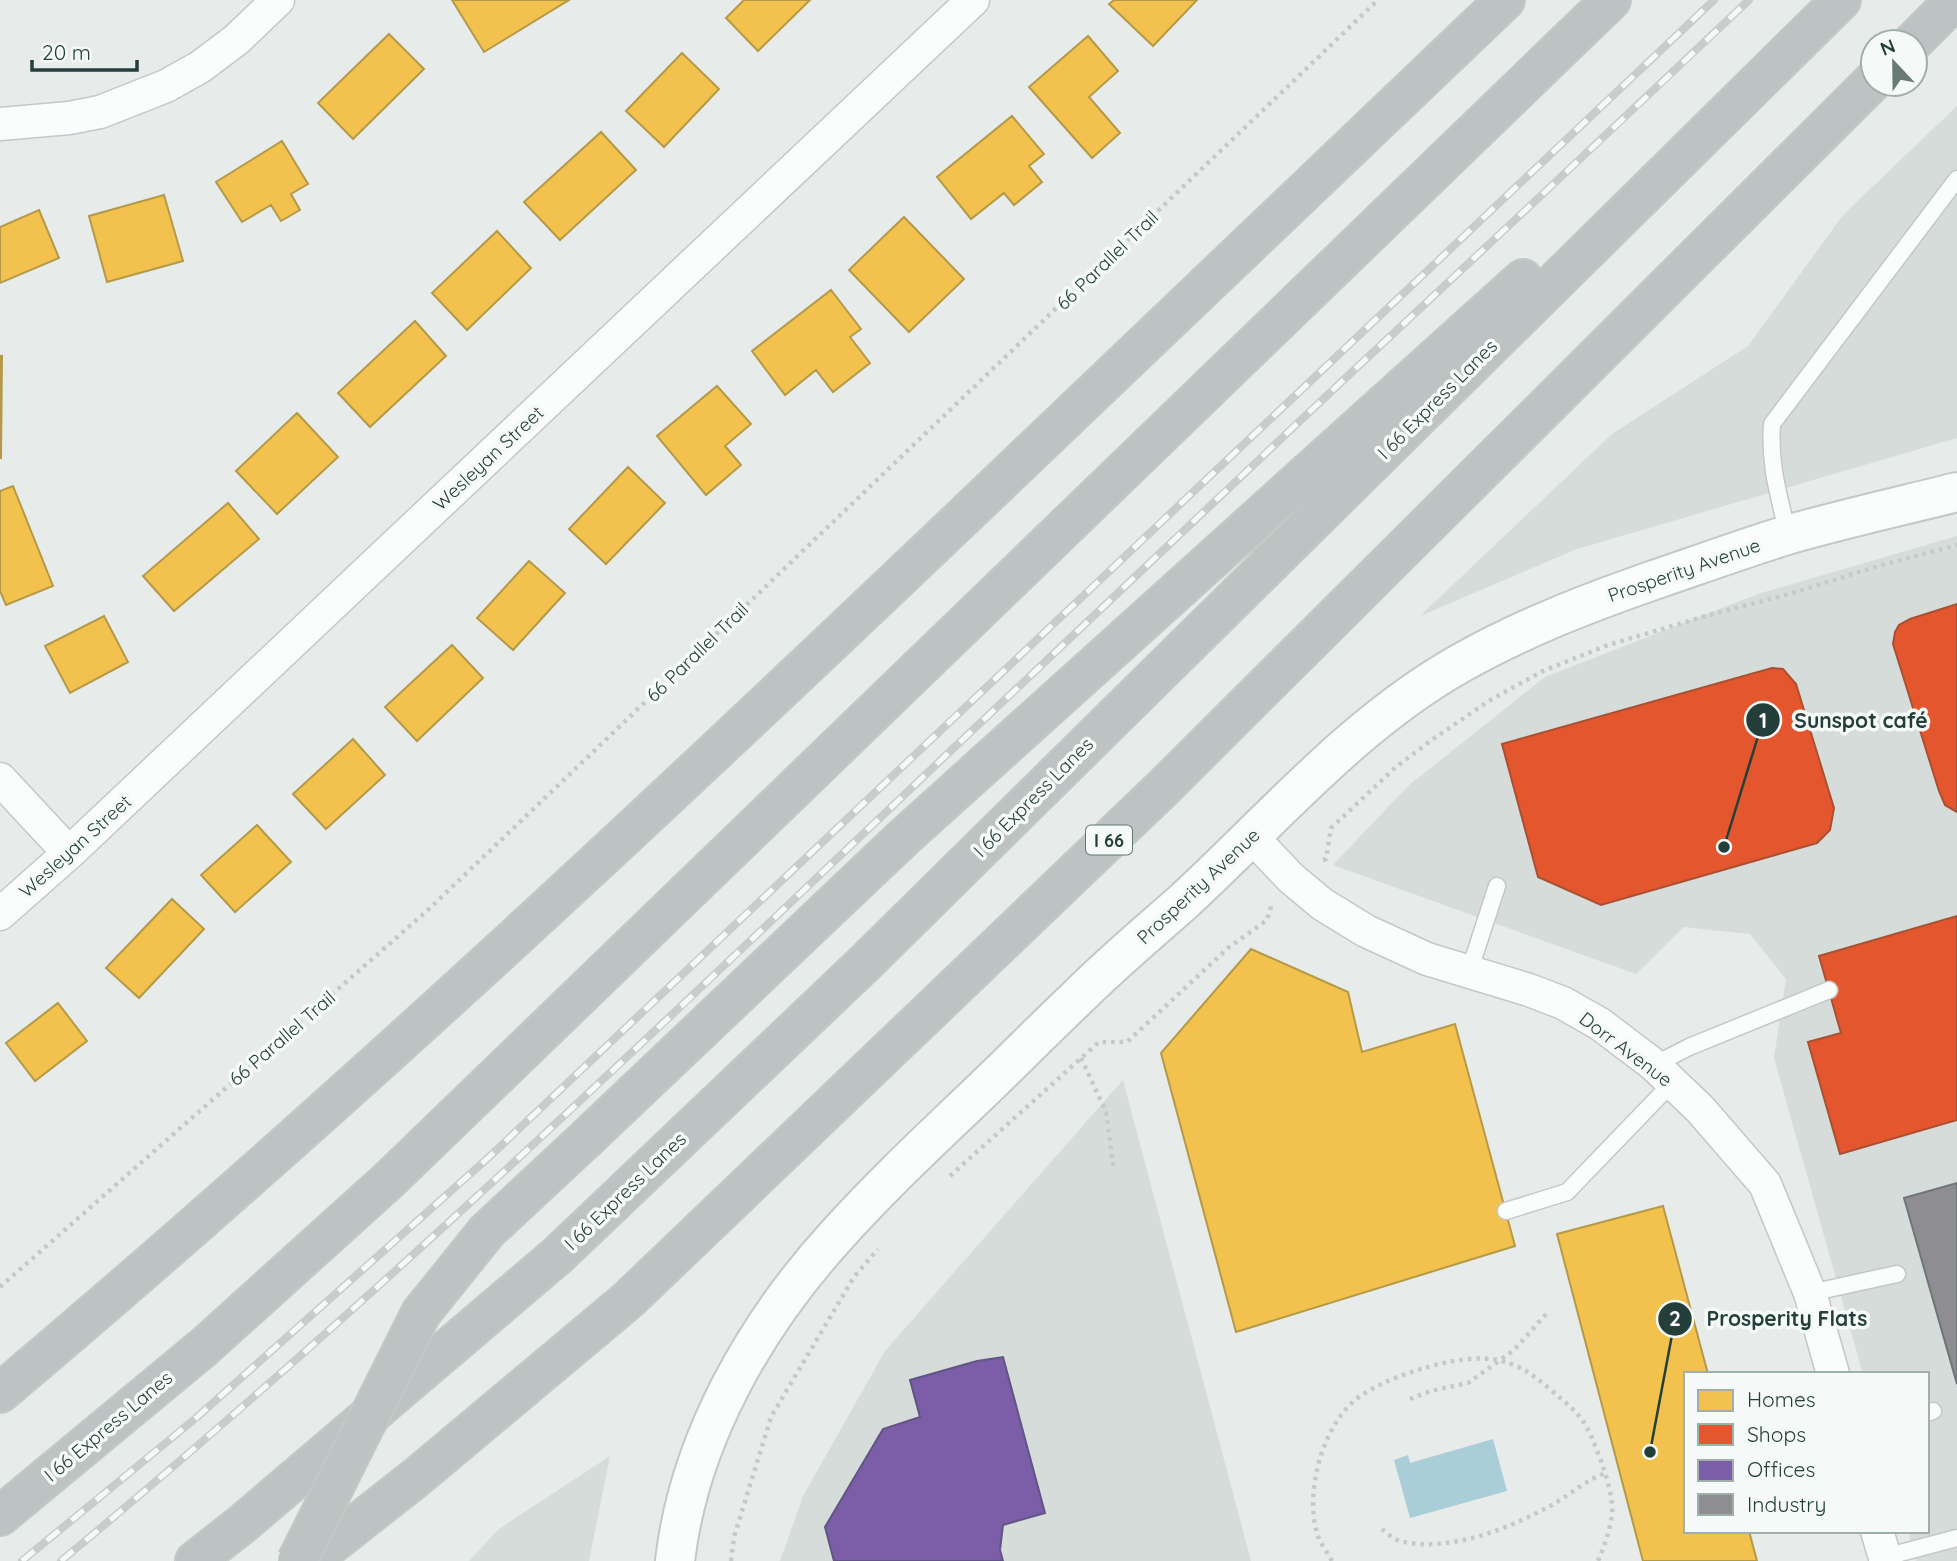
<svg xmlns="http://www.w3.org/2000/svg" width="1957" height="1561" viewBox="0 0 1957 1561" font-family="Quicksand,sans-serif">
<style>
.built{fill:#d5dcd9}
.water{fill:#a9ced8}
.homes{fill:#f2c14e;stroke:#b49a48;stroke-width:2}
.shops{fill:#e4572e;stroke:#aa5032;stroke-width:2}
.offices{fill:#7b5ea7;stroke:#615586;stroke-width:2}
.industry{fill:#8d8d92;stroke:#6e7678;stroke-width:2}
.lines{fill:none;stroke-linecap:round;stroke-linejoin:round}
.service-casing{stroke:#c4c8c6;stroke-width:19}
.minor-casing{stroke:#c4c8c6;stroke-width:35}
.secondary-casing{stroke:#c2c9c7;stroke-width:42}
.motorway-casing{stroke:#c2cac8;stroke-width:42}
.path{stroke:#c2cbc9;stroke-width:4.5;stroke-dasharray:3.5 5;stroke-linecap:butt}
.service{stroke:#fbfcfc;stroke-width:16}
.minor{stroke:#fbfcfc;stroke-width:32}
.secondary{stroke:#fbfcfc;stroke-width:38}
.motorway{stroke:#bcc3c2;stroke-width:38}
.rail-casing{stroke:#c8cccb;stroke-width:8}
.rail{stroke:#f5faf8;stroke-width:5;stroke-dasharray:16;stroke-linecap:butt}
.motorway-bridge-casing{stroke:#c2cac8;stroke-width:42;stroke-linecap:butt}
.motorway-bridge{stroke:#bcc3c2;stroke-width:38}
.labels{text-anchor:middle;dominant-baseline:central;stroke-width:7;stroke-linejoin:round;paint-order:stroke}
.shield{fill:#f5faf8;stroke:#637773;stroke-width:2}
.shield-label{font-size:18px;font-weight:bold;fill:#243f3a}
.street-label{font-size:19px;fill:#243f3a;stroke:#f5faf8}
.leader{fill:none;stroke:#243f3a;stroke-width:2.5}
.callout-dot{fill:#243f3a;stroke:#f5faf8;stroke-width:2.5}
.mark-label{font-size:21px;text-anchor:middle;font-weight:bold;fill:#fff}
.callout-label{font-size:21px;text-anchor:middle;font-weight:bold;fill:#243f3a;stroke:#f5faf8;stroke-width:7;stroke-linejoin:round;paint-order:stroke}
</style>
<rect width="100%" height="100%" fill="#e7ebe9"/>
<path class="built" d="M1957,106V438L1577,549L1420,616L1612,434L1748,346L1843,215Z
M1957,536V1561H1916L1908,1531H1927V1374H1863L1774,1058L1786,979L1750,934L1684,927L1636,974L1333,865L1408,786L1545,677L1758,594Z
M1123,1080L1251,1561H780L803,1496L885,1351Z
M610,1456L589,1561H469L499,1529Z"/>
<path class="water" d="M1493,1439L1507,1491L1410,1518L1394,1460L1408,1455L1410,1463Z"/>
<path class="homes" d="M452,0H569L484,52Z
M744,0H810L758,51L726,18Z
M1114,0H1197L1153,46L1109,4Z
M389,34L424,69L353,139L318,103Z
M1088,36L1118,71L1089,97L1120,133L1092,158L1029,87Z
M682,53L719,89L664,147L626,111Z
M1012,116L1044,154L1029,166L1042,182L1014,205L1004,193L971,219L937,177Z
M601,132L636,170L560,240L524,202Z
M282,141L308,184L291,194L300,210L281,221L271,205L242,222L216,182Z
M164,195L183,261L107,282L89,216Z
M39,210L59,258L0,283V227Z
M904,217L964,279L909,332L849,270Z
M497,231L531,268L467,330L432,293Z
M831,290L861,329L850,337L870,363L833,392L816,370L785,395L752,351Z
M415,321L446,356L370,427L338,393Z
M0,356H2L1,458H0Z
M717,386L751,424L725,446L741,465L706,495L657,436Z
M297,413L338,457L277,514L236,471Z
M628,467L665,503L606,564L569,529Z
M13,486L53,586L6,605L0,591V491Z
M228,503L259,539L174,611L143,576Z
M529,561L565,593L513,650L477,618Z
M104,616L128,662L70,693L45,646Z
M452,645L483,678L417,741L385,707Z
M353,739L385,775L326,829L293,794Z
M257,825L291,862L235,912L201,875Z
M172,899L204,929L139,998L106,968Z
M1251,949L1348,992L1362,1052L1455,1024L1515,1246L1236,1332L1161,1053Z
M58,1003L87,1041L35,1081L6,1043Z
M1663,1206L1708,1374H1686V1531H1749L1757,1561H1643L1557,1234Z"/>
<path class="shops" d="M1957,604V812L1945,805L1939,791L1893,644L1895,632L1899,625L1910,619Z
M1772,668L1783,669L1796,684L1834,808L1830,830L1817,843L1601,905L1538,877L1502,744Z
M1957,916V1120L1840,1154L1808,1042L1841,1033L1819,956Z"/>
<path class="offices" d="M1003,1357L1045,1513L1003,1525L1000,1550L1003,1561H834L825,1527L883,1429L920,1417L910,1380L977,1361Z"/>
<path class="industry" d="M1957,1183V1384L1904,1198Z"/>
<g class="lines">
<g class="service-casing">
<path id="service" d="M1788,535C1779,495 1769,466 1772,424L1957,179
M1469,972L1497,886
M1654,1065L1689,1047L1829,990
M1506,1211L1567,1192L1672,1083
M1810,1293L1897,1274
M1927,1413L1933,1411
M1885,1557L1957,1538"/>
</g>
<g class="minor-casing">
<path id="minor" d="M0,124L69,118L100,112L166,86L200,67L236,40L278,0
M0,779L69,853
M1251,836L1291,878L1322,904L1366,931L1427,959L1529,990L1563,1003L1600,1024L1654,1065L1700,1109L1765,1184L1810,1293L1833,1374
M0,914L69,853L973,0
M1877,1531L1886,1561"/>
</g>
<g class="secondary-casing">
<path id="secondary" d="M675,1561C689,1440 755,1325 836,1236C879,1188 926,1144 972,1100C1008,1066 1043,1030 1079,996C1112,963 1148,933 1183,902C1273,819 1354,723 1461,663C1523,628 1588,603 1654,580C1698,565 1742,549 1787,535C1843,519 1901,506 1957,492"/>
</g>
<g class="motorway-casing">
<path id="motorway" d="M1913,42L1955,0
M588,1137L902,839L1523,279
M0,1393C339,1107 662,804 983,498C1157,332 1331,166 1505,0
M0,1516L204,1347L389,1180L1611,0
M195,1561L241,1525L558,1255L866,962L1841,0
M310,1561L418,1476L628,1300L1163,788L1873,81"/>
</g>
<path class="path" d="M1323,860L1326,859L1331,828L1396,767L1433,739L1492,699L1543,671L1608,645L1713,614L1793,593L1875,567L1957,545
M1081,1058L1106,1112L1114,1171
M950,1176L1099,1042H1127L1228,948L1267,920L1272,903
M0,1287L429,909L1378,0
M1410,1399L1431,1391L1468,1383L1514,1350L1547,1313
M1382,1529C1387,1533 1393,1539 1400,1541C1448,1553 1508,1529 1550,1506C1569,1496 1585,1480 1606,1473
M731,1561L734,1537L771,1417L854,1277L878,1249
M1332,1561C1327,1552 1320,1543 1317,1533C1305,1492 1322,1428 1355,1400C1376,1384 1403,1374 1428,1367C1447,1361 1481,1355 1502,1361C1524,1367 1534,1376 1551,1390C1576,1412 1584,1416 1596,1448C1603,1465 1614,1496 1612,1515C1610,1530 1604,1547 1598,1561"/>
<use href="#service" class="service"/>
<use href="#minor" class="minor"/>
<use href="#secondary" class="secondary"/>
<use href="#motorway" class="motorway"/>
<g class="rail-casing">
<path id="rail" d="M22,1561L196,1418L488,1158L1714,0
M61,1561C367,1308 653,1033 941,760C1073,636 1204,511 1336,387C1474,258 1612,130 1749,0"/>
</g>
<use href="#rail" class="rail"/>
<g class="motorway-bridge-casing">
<path id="motorway-bridge" d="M297,1561L421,1313L487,1231L588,1137"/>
</g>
<use href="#motorway-bridge" class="motorway-bridge"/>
</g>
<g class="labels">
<rect class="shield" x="1086" y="825.5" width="46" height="29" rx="5"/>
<g class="shield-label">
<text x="1109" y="840">I 66</text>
</g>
<g class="street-label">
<text transform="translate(1107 260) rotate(-44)">66 Parallel Trail</text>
<text transform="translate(1437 399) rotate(-45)">I 66 Express Lanes</text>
<text transform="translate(488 458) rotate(-43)">Wesleyan Street</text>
<text transform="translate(1684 570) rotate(-19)">Prosperity Avenue</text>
<text transform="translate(697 652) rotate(-44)">66 Parallel Trail</text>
<text transform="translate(1033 797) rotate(-45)">I 66 Express Lanes</text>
<text transform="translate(75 846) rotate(-42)">Wesleyan Street</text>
<text transform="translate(1198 886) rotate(-43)">Prosperity Avenue</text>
<text transform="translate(282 1038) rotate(-41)">66 Parallel Trail</text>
<text transform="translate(1626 1049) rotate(37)">Dorr Avenue</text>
<text transform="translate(625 1191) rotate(-44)">I 66 Express Lanes</text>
<text transform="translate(108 1426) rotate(-40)">I 66 Express Lanes</text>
</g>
</g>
<path class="leader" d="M1724 847L1763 720M1650 1452L1675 1319"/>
<g class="callout-dot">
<circle cx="1724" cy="847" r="7"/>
<circle cx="1650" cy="1452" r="7"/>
<circle cx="1763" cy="720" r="18"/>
<circle cx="1675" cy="1319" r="18"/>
</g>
<g class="mark-label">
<text x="1763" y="728">1</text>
<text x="1675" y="1326">2</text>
</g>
<g class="callout-label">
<text x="1861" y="728">Sunspot café</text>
<text x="1787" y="1326">Prosperity Flats</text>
</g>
<rect x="1684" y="1372" width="245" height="161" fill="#f5faf8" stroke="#a1afac" stroke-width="2"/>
<rect x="1698" y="1390" width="35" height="21" fill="#f2c14e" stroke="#a1afac" stroke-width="2"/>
<text x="1747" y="1407" font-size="21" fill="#243f3a">Homes</text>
<rect x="1698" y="1424" width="35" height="21" fill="#e4572e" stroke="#a1afac" stroke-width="2"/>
<text x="1747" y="1442" font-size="21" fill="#243f3a">Shops</text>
<rect x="1698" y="1460" width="35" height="21" fill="#7b5ea7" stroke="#a1afac" stroke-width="2"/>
<text x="1747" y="1477" font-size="21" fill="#243f3a">Offices</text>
<rect x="1698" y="1494" width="35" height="21" fill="#8d8d92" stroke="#a1afac" stroke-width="2"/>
<text x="1747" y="1512" font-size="21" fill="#243f3a">Industry</text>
<g transform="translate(1894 63) rotate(338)"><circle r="33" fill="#f5faf8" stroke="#a1afac" stroke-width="2"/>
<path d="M0-5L12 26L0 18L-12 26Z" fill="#687b77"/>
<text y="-10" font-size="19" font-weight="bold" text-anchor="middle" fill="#243f3a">N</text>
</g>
<path d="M32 60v10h105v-10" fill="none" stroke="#243f3a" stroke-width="3.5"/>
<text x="42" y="60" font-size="21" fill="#243f3a" stroke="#f5faf8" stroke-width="5" paint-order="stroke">20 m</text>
</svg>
